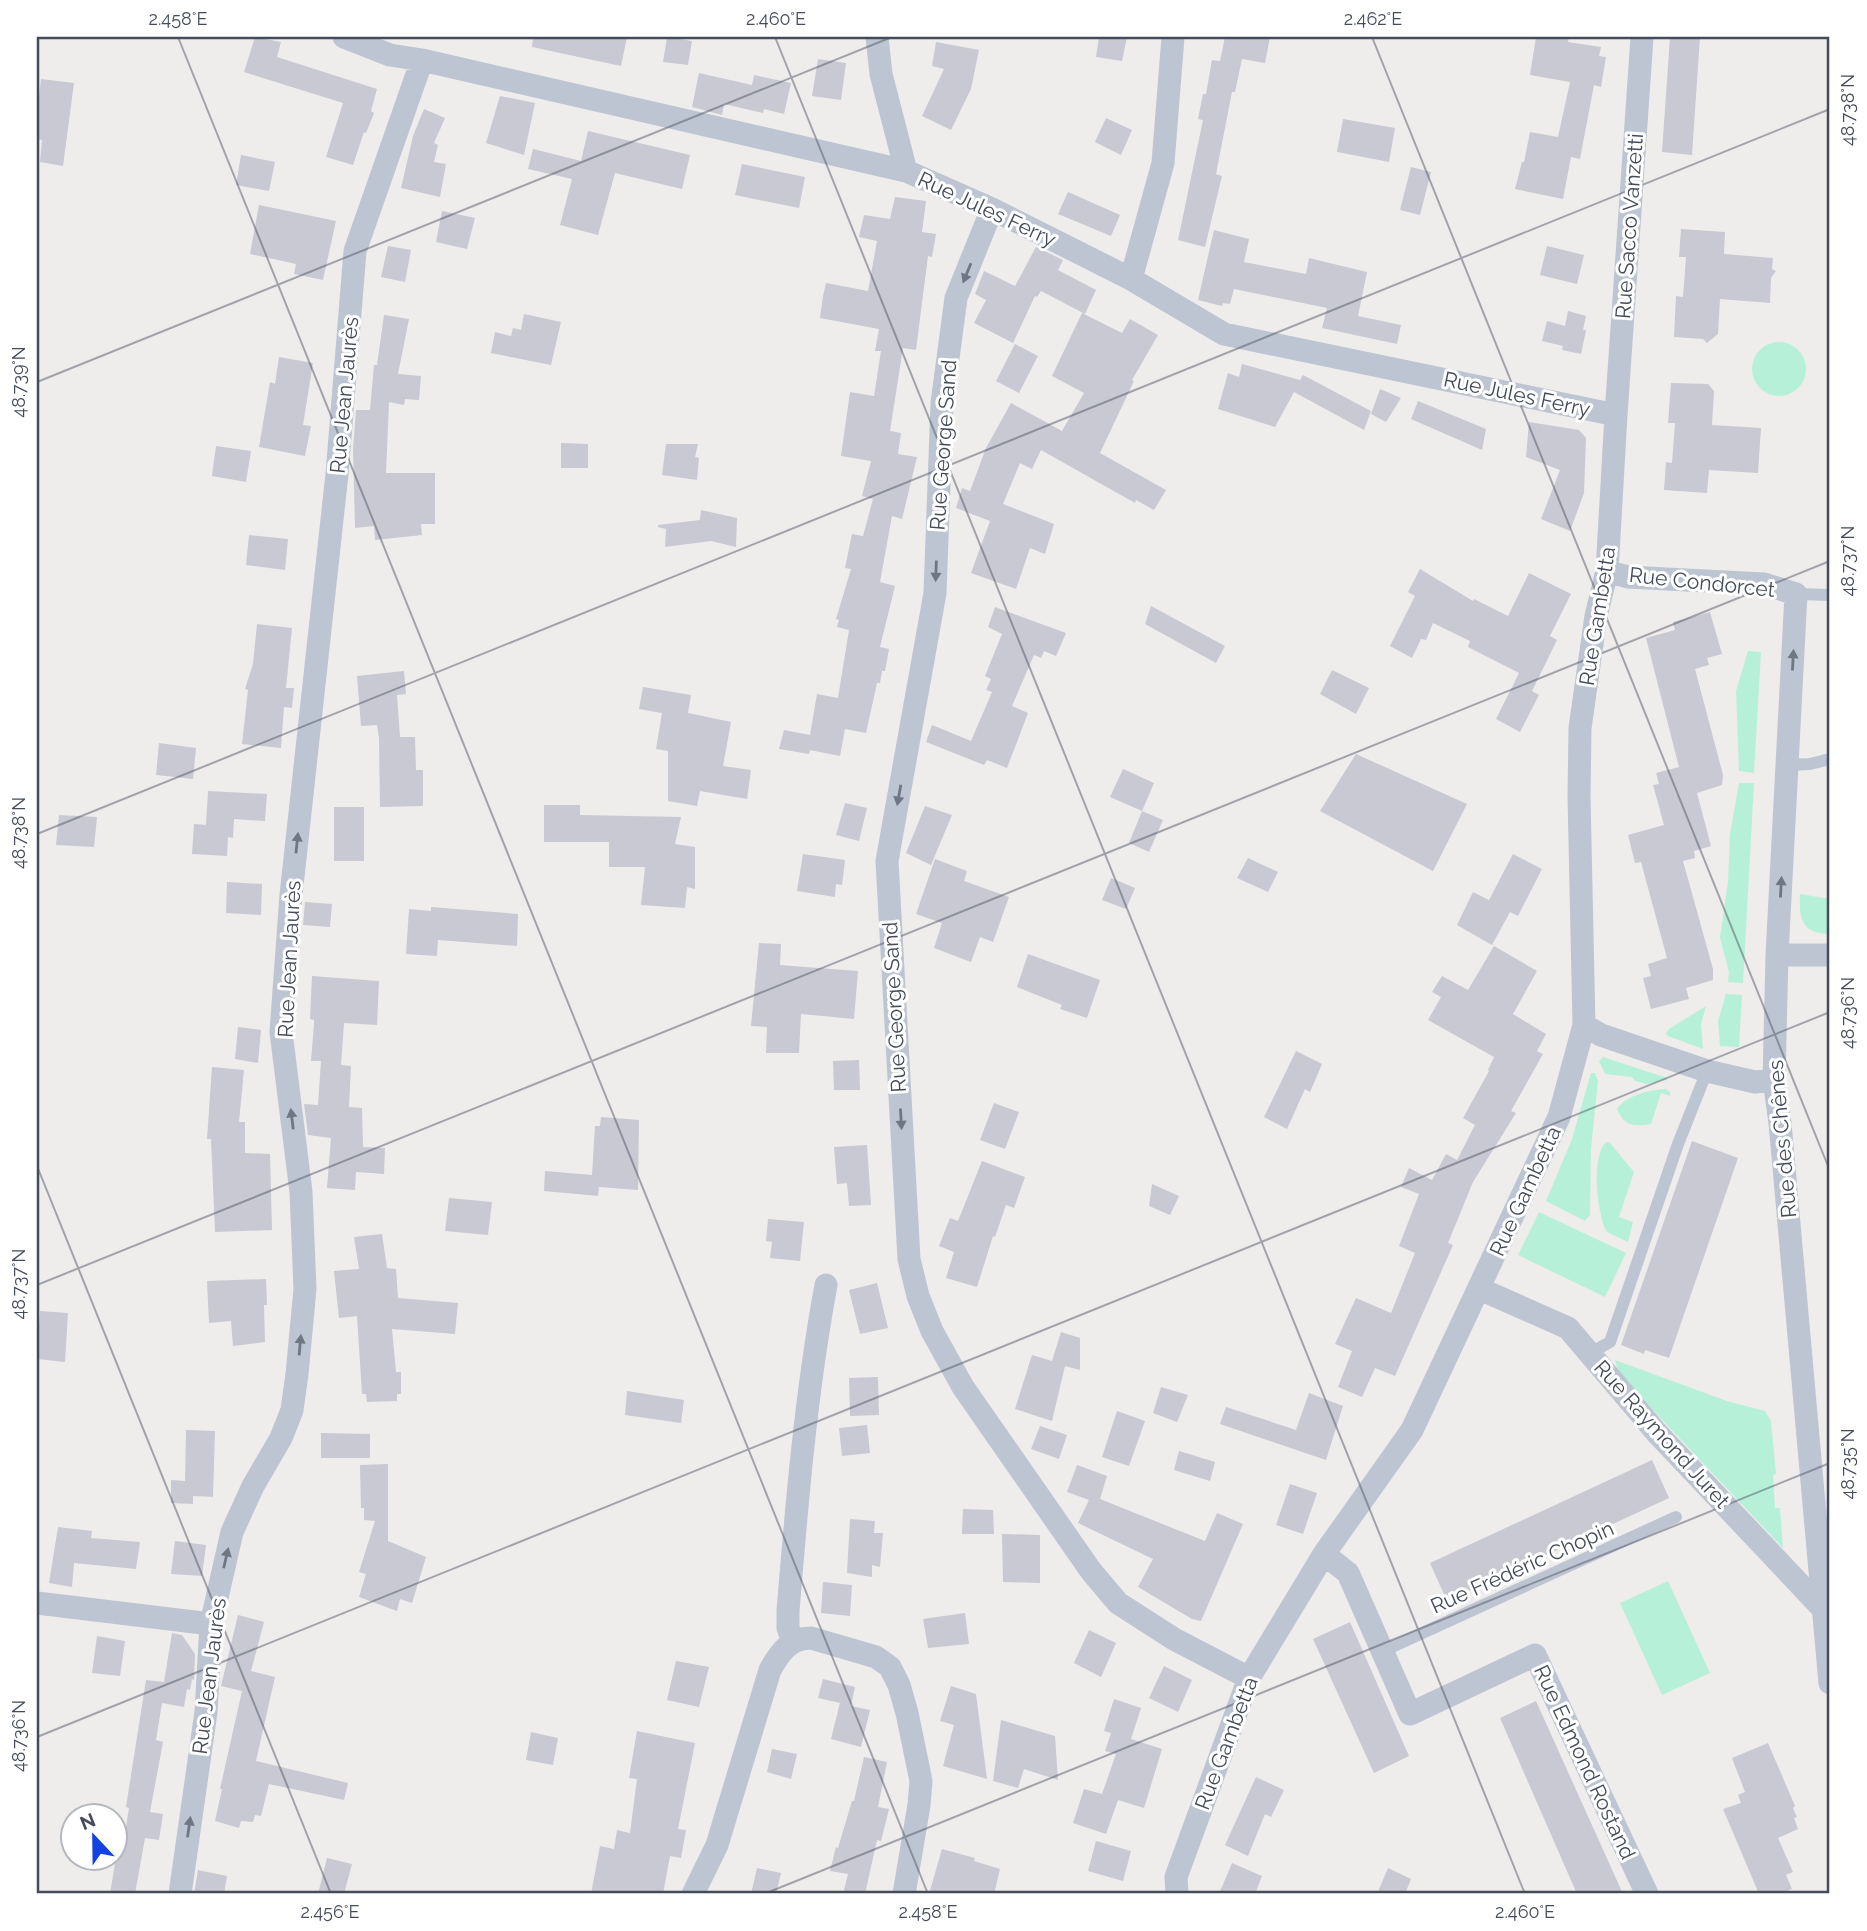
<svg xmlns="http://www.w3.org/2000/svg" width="1867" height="1931" viewBox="0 0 1867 1931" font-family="Raleway,sans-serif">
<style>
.green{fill:#b7f0d9}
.building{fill:#c8c9d2}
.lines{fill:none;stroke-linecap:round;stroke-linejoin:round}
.service{stroke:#bec5d2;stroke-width:12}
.minor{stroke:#bec5d2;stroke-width:23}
.oneway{fill:#6f7684}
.ticks{fill:none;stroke:#444b5a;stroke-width:2;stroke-opacity:0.45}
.labels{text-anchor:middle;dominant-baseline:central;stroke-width:6;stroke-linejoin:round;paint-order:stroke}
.street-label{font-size:21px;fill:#444b5a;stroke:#fff}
.neatline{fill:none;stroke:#444b5a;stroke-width:2.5}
.ticks-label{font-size:18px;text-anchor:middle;fill:#444b5a}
</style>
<rect width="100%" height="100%" fill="#efecec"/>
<path class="green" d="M1752 369a27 27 0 1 1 54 0a27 27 0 1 1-54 0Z
M1748,651L1761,652L1754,773L1739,771L1736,691Z
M1739,783H1754L1743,983L1728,982L1729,972L1720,938L1728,881L1730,834Z
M1800,894L1830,899V934C1801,933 1799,919 1800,894Z
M1726,994L1742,995L1739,1047L1720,1046L1718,1021Z
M1706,1006L1701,1024L1703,1049L1668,1036L1666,1033L1669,1029Z
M1603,1057L1667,1078V1080L1647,1084L1635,1081L1632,1077L1605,1074L1599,1061Z
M1591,1073H1595L1598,1081L1591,1149L1590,1215L1585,1221L1546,1201L1572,1139Z
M1666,1089L1670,1092V1096L1661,1093L1651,1124C1634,1127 1624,1126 1617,1109C1627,1095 1649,1090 1666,1089Z
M1607,1142L1610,1143L1634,1172L1619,1217L1633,1222L1628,1242L1607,1232C1597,1216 1590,1153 1607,1142Z
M1539,1212L1626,1253L1605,1297L1518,1255Z
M1615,1360L1727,1401L1765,1411L1771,1421L1776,1474L1773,1475L1775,1508H1780L1783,1548L1619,1374Z
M1668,1581L1710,1673L1662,1695L1620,1603Z"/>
<path class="building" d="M255,37L281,42L277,57L377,89L371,111L374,113L366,133L364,132L353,165L326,157L343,103L244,72Z
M533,37H627L621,66L532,47Z
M667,37L692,41L688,65L663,62Z
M1099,37H1127L1122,61L1096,57Z
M1225,37H1270L1265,63L1242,59L1235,92H1232L1216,174L1222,176L1205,247L1178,240L1203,120L1198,119L1203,94H1206L1212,60L1220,61Z
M1536,37H1569L1568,42L1601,47L1599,56L1606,57L1601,87L1594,85L1580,159L1571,157L1563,199L1515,189L1522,162H1524L1530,132L1558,137L1570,82L1530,75Z
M1670,37H1700L1692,155L1662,152Z
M936,42L979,50L971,89L951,130L922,116L944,69L932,66Z
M818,59L846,63L841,100L812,96Z
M699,73L752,85L754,75L791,83L784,114L764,109L763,113L724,104L722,115L692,107Z
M41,79L74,83L63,166L40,162L42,140L37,139V115Z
M500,96L535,103L524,155L486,143Z
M424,109L445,118L434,143L438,145L434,162L446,164L440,197L401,188L413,136Z
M1106,118L1132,130L1121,155L1095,142Z
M1343,119L1395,128L1389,162L1337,152Z
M588,131L690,155L682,189L615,173L598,235L560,225L572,179L528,169L533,149L581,161Z
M241,155L275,162L269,191L236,185Z
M742,164L805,177L799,208L735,195Z
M1411,167L1431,172L1420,215L1400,210Z
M1068,192L1120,215L1111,236L1058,214Z
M895,197L926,201L922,232L936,234L932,257L928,256L916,350L903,348L890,431L901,433L898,454L917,457L902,519L892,516L880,582L895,586L880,647L889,649L885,671H882L880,683H877L866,733L845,729L840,756L810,750L809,754L779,749L784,730L810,735L817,694L838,698L849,630L837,627L839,620L836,619L851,569L845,568L852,534L863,536L873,499L862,496L871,461L841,456L850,392L874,396L881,351H875L879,329L820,318L823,296L826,283L868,291L877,241L859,237L864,215L890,219Z
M259,205L336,221L323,280L294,274L296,264L250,254Z
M442,211L475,218L467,249L436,242Z
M1681,229L1725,232L1724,254L1773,258L1772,269L1776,271L1771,278L1770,303L1720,299L1718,334L1707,343L1703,339L1674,337L1676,296L1683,297L1686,257H1679Z
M1214,230L1249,239L1244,262L1306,274L1309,258L1367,272L1358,316L1401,325L1397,344L1322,328L1327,308L1234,289L1230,304L1223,303L1222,306L1198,300Z
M388,246L411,250L405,282L381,277Z
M1547,246L1584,255L1577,284L1540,275Z
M1036,247L1063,260L1058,270L1096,290L1085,314L1041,291L1037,297L1035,296L1013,343L974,323L986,300L975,294L984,271L1015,286Z
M1568,311L1586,316L1583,330H1586L1581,354L1562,350L1563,346L1542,341L1547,321L1565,326Z
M1082,313L1122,333L1130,319L1158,335L1132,380L1134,381L1100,453L1166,490L1154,510L1136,500L1135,503L1041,450L1032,469L1020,463L1003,504L1054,524L1045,554L1030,548L1016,589L971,573L990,521L956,508L962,488L970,491L986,448L1011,403L1062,431L1084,393L1052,376Z
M524,314L561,322L551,365L491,353L495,332L511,336L513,328L521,330Z
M384,315L409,319L398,374L421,376L419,400L405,399L404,405L389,402L386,473H435V524H421L422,535L375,540L374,526L355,528L353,449L356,410H370L374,365H377Z
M1015,344L1038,356L1019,393L996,381Z
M279,357L313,363L303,425L311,426L305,456L259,447L270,382L275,384Z
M1242,364L1300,380L1303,375L1371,411L1364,430L1294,392L1275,427L1218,409L1228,373L1239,377Z
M1671,383L1708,384L1714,391L1712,425L1761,428L1758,473L1709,470L1707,493L1664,490L1666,462L1672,463L1675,423H1668Z
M1380,389L1401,398L1386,422L1371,414Z
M1418,401L1486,429L1482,450L1411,419Z
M1529,422L1579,430L1586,438L1584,493L1570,531L1541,519L1560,470L1526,457Z
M561,443L588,444V468H561Z
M666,444H698L695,457L699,458L697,480L662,475Z
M216,446L251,451L246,482L212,476Z
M701,510L737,518L736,547L711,541L665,547L666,529L658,527V525L700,520Z
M249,535L288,539L285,570L246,565Z
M1420,569L1473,601L1474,599L1508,616L1529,573L1571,594L1550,636L1557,640L1532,691L1539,695L1520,732L1496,719L1519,673L1468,647L1470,641L1433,623L1426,640L1421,639L1412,658L1390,646L1415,596L1408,592Z
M1151,606L1225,646L1216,663L1145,624Z
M995,607L1066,633L1056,656L1044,651L1041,658L1034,655L1012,706L1028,713L1007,768L987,760L984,765L926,742L932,725L971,741L992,692L986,690L991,679L985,676L1002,634L988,627Z
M1710,612L1722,654L1707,658L1709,665L1695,669L1723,775L1722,785L1697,793L1711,846L1694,851L1695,858L1683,861L1713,969V980L1686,988L1689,999L1651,1009L1643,978L1651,976L1648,964L1667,958L1641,862L1635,863L1628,835L1664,825L1653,785L1659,784L1656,773L1679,767L1646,638L1675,630L1673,622Z
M257,624L292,628L286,688H294L292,708L284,707L281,748L242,744L248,690L245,689L253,664Z
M1332,670L1369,688L1356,714L1320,694Z
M404,671L406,694L397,695L400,737H415L416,770H423V806L380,807L379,738L377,725L361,726L357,676Z
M643,687L691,695L688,713L731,722L723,766L751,770L747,799L700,791L697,806L668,801V751L656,749L662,713L639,709Z
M159,743L196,748L193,779L156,775Z
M1356,754L1467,804L1433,871L1320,811Z
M1123,769L1154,783L1142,811L1110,797Z
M208,791L267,794L265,821L234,819L233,838L228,837L227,856L192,854L194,824L206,825Z
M845,803L867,808L859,841L836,835Z
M544,805H580V815L681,817L675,844L695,847V889L687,887L685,908L641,905L645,867H609V842H544Z
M925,806L952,815L931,865L906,853Z
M334,807H364V861H334Z
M1142,811L1163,820L1149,852L1129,843Z
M59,815L97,817L94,847L56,845Z
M803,854L845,860L842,885L836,884L835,897L797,891Z
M1513,854L1542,869L1518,916L1510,912L1492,945L1457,925L1473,892L1489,900Z
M1248,858L1278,872L1268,892L1237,878Z
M935,859L967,871L964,881L1009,897L993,942L980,937L971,962L934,948L942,923L916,914Z
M1111,878L1135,888L1126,909L1102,900Z
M227,882L262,884L261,915L226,913Z
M305,902L332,904L330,927L303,925Z
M431,907L518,914L517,946L438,940L437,956L406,954L409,909L431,911Z
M759,943L781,944L780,965L858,971L854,1019L801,1014L799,1053H766L767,1027L751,1026Z
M1494,946L1537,971L1513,1014L1546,1034L1537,1051L1543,1054L1511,1111L1516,1113L1473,1182L1448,1243L1453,1245L1395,1376L1375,1368L1362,1397L1338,1387L1352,1351L1335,1344L1356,1298L1391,1313L1415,1253L1399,1246L1419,1194L1401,1187L1409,1168L1432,1180L1446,1154L1457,1160L1475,1125L1463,1118L1489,1071L1488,1070L1494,1057L1428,1020L1441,997L1432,992L1442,976L1468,990Z
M1028,954L1100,980L1087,1018L1060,1009L1062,1005L1017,987Z
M312,976L379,981L377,1025L344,1023L341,1065L351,1066L349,1107L362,1108L363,1147L385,1148L384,1174L356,1172L355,1190L327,1188L331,1138L308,1135L304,1104L318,1105L321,1061H311L314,1024V1020L310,1019Z
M238,1027L261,1030L258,1063L235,1059Z
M1296,1051L1322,1064L1310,1092L1305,1089L1287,1129L1264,1117Z
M859,1060L860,1090H834L833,1061Z
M212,1067L244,1070L239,1122H245V1153L270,1154L272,1230L215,1232L211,1139H207Z
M994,1103L1019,1112L1005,1149L980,1140Z
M601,1117L639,1120L638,1190L599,1187L598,1196L544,1191L545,1171L592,1175L595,1126H600Z
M1692,1141L1738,1158L1669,1358L1645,1350L1644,1354L1621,1345Z
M867,1145L871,1205L849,1206L847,1183L837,1184L834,1147Z
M982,1161L1025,1177L1014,1208L1006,1205L995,1237L993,1236L977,1287L946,1278L954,1252L939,1246L950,1218L958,1221Z
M1152,1184L1179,1196L1170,1215L1149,1206Z
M449,1198L492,1202L488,1235L445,1231Z
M768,1219L804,1222L800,1261L770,1258L772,1242L766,1241Z
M382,1234L387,1268L396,1269L398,1298L458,1303L455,1334L392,1329L396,1372H401V1394H397V1401L367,1402L366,1394H362L357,1316L339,1318L334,1271L359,1269L354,1237Z
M266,1279L267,1305H264L265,1342L233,1346L231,1321L209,1323L207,1281Z
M877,1283L888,1328L860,1334L849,1290Z
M40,1311L68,1313L65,1362L37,1359Z
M1061,1332L1080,1338V1370L1065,1366L1052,1421L1015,1409L1032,1355L1052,1361Z
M878,1377L879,1415L850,1416L849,1378Z
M1161,1387L1188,1395L1177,1422L1153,1413Z
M627,1391L684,1400L681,1423L625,1415Z
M1309,1393L1343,1406L1326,1460L1220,1424L1226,1407L1296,1430Z
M1117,1411L1145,1421L1129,1466L1102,1457Z
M867,1425L870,1453L842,1456L839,1428Z
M1040,1426L1067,1435L1059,1459L1031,1449Z
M186,1430L215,1431L213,1497L193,1496V1504L171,1503V1480L185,1481Z
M321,1433L370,1434V1458H321Z
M1179,1451L1215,1462L1210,1481L1174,1470Z
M1652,1460L1669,1498L1447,1601L1430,1563Z
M388,1464V1541L426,1557L412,1603L400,1599L397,1611L359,1597L366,1574L359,1572L375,1521L364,1520V1508H361L360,1465Z
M1077,1465L1107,1476L1100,1499L1205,1541L1217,1513L1243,1524L1201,1621L1192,1619L1138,1587L1153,1559L1078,1523L1089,1500L1067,1492Z
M1290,1484L1317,1493L1303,1534L1276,1525Z
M963,1509L993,1510L994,1534H962Z
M850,1519L875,1521L874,1533H883L880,1567L872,1565V1577L847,1573Z
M58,1527L92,1531L91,1538L140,1542L136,1569L74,1563L72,1587L49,1583Z
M1002,1534L1040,1535V1583L1003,1582Z
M175,1541L206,1545L202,1576L171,1574Z
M823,1582L852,1585L850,1616L821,1613Z
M965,1613L969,1644L928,1648L923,1619Z
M238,1615L264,1622L251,1671L275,1677L256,1761L348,1783L344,1800L269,1784L261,1816L255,1815L253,1822L241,1821L239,1828L215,1821L222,1789H220L242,1691L221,1686Z
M1350,1622L1409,1756L1374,1773L1313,1639Z
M1089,1630L1116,1643L1101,1677L1074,1663Z
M172,1633L182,1635L195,1654L194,1680L192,1679L190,1690L187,1689L184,1707L162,1703L156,1740L163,1742L150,1812L163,1814L159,1840L145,1838L135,1894H110L117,1851L122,1852L129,1808L126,1807L146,1680L164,1682Z
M97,1636L125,1641L120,1676L92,1673Z
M676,1661L709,1667L699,1707L667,1700Z
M1164,1666L1192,1680L1178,1712L1149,1698Z
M823,1679L855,1687L851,1706L870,1710L861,1747L831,1739L840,1703L818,1698Z
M951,1686L976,1694L987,1779L943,1766L954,1725L940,1721Z
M1114,1699L1141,1708L1131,1739L1162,1749L1144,1808L1118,1800L1106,1834L1073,1823L1084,1789L1102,1794L1116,1754L1105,1751L1111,1733L1104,1731Z
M1536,1701L1623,1894H1577L1500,1718Z
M1001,1720L1055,1736L1058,1780L1024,1769L1018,1788L993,1781Z
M637,1731L695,1743L678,1829L686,1830L681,1858L670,1856L663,1894H591L600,1846L614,1849L617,1830L630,1833L637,1779L629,1778Z
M531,1732L558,1738L553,1765L526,1760Z
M1768,1743L1795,1806L1793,1808L1797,1817L1794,1818L1798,1829L1778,1838L1793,1872L1786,1875L1792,1889L1780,1894H1759L1723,1809L1741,1803L1738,1795L1745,1792L1732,1758Z
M772,1749L797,1754L791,1779L767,1772Z
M864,1757L887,1762L878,1807L889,1809L881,1841L877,1840L865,1894H843L848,1874L830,1871L836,1847L838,1848L852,1801H854Z
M1256,1777L1284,1790L1271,1817L1265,1814L1248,1856L1225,1845Z
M1096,1841L1131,1851L1123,1881L1088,1871Z
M942,1849L975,1858L974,1861L1000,1869L994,1894H929Z
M327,1858L352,1864L344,1894H318Z
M1232,1863L1262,1876L1255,1894H1219Z
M757,1868L781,1873L776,1894H751Z
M1388,1868L1411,1879L1405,1894H1377Z
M198,1870L227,1876L224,1894H194Z"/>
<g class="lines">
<path class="service" d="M1796,594L1830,595
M1787,765L1810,764L1830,759
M1590,1353L1610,1342L1678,1144L1707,1071
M1383,1651L1676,1517"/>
<path class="minor" d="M344,37L390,55L422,60L906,171L992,209L1131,279L1224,334L1616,415
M877,37L881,74L906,171
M992,209L956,298L942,403L935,593L887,861L909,1259L918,1296L932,1331L963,1387L1091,1571L1118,1603L1174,1639L1249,1678
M1131,279L1163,163L1173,37
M1607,571L1628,577L1764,584L1796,594L1777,955L1774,1080L1780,1123L1830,1683
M1777,955H1830
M1584,1025L1601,1035L1707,1071L1755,1082L1774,1080
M1480,1289L1568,1328L1657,1433L1824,1610
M1324,1554L1348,1573L1410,1714L1535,1655L1647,1894
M37,1603L211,1624
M793,1642L788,1628V1611C797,1501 806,1393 826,1285
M180,1894L206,1712L211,1624L232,1532L253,1486L281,1438L292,1410L297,1374L305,1289L301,1192L281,1032L291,895L337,474L355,251L422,60
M693,1894L717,1845L770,1670C780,1652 790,1638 811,1638L876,1657L890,1667L899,1685L907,1713L921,1781L919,1805L904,1894
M1177,1894L1176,1877L1249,1678L1324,1554L1412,1430L1559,1117L1584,1025L1579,796L1580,728L1596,616L1607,571L1616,415L1642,37"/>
</g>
<defs><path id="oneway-solid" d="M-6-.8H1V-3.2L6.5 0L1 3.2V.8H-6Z" transform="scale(1.75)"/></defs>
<g class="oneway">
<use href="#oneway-solid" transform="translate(967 273) rotate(112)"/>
<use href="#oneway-solid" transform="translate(936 571) rotate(92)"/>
<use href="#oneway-solid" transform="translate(1793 660) rotate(-87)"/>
<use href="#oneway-solid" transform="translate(899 795) rotate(100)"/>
<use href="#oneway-solid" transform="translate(297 843) rotate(-84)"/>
<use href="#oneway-solid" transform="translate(1781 887) rotate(-87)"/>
<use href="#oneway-solid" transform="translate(292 1119) rotate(-97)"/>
<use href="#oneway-solid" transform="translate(901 1119) rotate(87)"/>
<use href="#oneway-solid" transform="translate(300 1345) rotate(-85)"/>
<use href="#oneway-solid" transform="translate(226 1558) rotate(-77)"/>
<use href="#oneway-solid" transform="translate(189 1827) rotate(-82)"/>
</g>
<path class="ticks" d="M178,37L928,1894M775,37L1525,1894M1372,37L1830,1171M37,382L892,37M37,834L1830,109M37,1166L331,1894M37,1285L1830,561M37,1737L1830,1012M764,1894L1830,1463"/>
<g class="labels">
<g class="street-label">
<text transform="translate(987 209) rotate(25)">Rue Jules Ferry</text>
<text transform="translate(1629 226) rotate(-86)">Rue Sacco Vanzetti</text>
<text transform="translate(1517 394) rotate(12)">Rue Jules Ferry</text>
<text transform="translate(344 395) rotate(-85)">Rue Jean Jaurès</text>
<text transform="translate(943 445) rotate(-86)">Rue George Sand</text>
<text transform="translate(1702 582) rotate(6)">Rue Condorcet</text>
<text transform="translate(1597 616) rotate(-81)">Rue Gambetta</text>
<text transform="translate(289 959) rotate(-87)">Rue Jean Jaurès</text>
<text transform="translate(894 1007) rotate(-93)">Rue George Sand</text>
<text transform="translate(1782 1139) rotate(-95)">Rue des Chênes</text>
<text transform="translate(1525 1191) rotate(-65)">Rue Gambetta</text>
<text transform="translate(1662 1434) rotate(48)">Rue Raymond Juret</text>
<text transform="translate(1522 1567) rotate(-24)">Rue Frédéric Chopin</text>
<text transform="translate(209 1676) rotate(-83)">Rue Jean Jaurès</text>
<text transform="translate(1226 1743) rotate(-69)">Rue Gambetta</text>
<text transform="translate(1585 1762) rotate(65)">Rue Edmond Rostand</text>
</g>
</g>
<rect width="1867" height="1931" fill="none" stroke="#ffffff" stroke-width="77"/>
<g transform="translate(94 1837) rotate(338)"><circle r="33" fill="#ffffff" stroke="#b4b7bd" stroke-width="2"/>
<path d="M0-5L12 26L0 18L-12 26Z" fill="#1341e2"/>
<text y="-10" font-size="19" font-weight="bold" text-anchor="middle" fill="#444b5a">N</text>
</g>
<rect x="38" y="38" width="1790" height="1854" class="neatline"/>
<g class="ticks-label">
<text x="178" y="25">2.458°E</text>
<text x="776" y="25">2.460°E</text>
<text x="1373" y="25">2.462°E</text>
<text transform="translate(1848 110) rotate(-90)" y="6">48.738°N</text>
<text transform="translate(19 382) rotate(-90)" y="6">48.739°N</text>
<text transform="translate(1848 561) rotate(-90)" y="6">48.737°N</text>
<text transform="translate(19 833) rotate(-90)" y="6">48.738°N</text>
<text transform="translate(1848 1013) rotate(-90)" y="6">48.736°N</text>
<text transform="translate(19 1284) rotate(-90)" y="6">48.737°N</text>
<text transform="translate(1848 1464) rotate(-90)" y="6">48.735°N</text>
<text transform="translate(19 1736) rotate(-90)" y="6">48.736°N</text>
<text x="330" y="1918">2.456°E</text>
<text x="928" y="1918">2.458°E</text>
<text x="1525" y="1918">2.460°E</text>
</g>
</svg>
